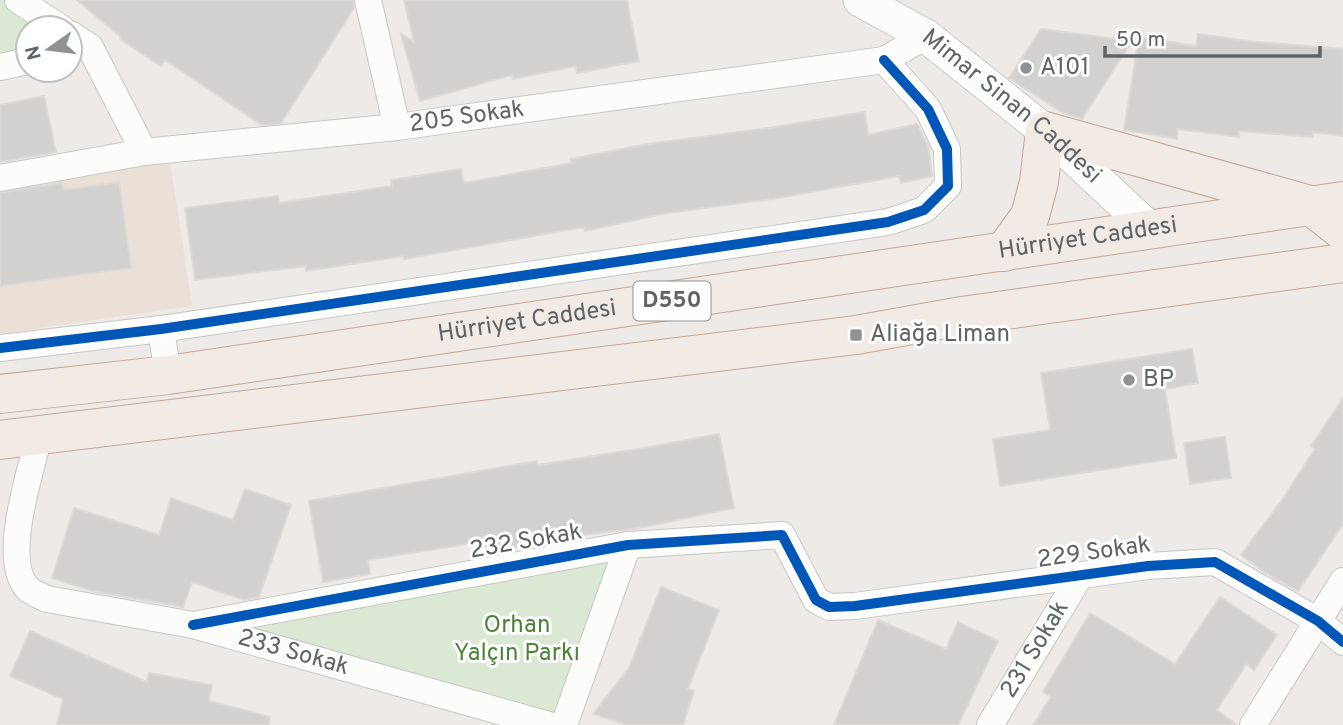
<svg xmlns="http://www.w3.org/2000/svg" width="1343" height="725" viewBox="0 0 1343 725" font-family="Overpass,sans-serif">
<style>
.commercial{fill:#eae0d7}
.green{fill:#dbe8d3}
.building{fill:#d3d1d0;stroke:#dcd9d6;stroke-width:2}
.lines{fill:none;stroke-linecap:round;stroke-linejoin:round}
.minor-casing{stroke:#c6c7c6;stroke-width:28}
.tertiary-casing{stroke:#c6c7c6;stroke-width:35}
.trunk-casing{stroke:#c5a794;stroke-width:40}
.minor{stroke:#fcfcfb;stroke-width:26}
.tertiary{stroke:#fcfcfb;stroke-width:33}
.trunk{stroke:#f2eae5;stroke-width:38}
.cycleway-casing{stroke:#fff;stroke-width:15}
.cycleway{stroke:#0057b8;stroke-width:10}
.poi-dot{fill:#8f9293;stroke:#fff;stroke-width:2.5}
.labels{text-anchor:middle;dominant-baseline:central;stroke-width:6;stroke-linejoin:round;paint-order:stroke}
.shield{fill:#fff;stroke:#8e9294;stroke-width:2}
.shield-label{font-size:23px;font-weight:bold;fill:#5d6366}
.poi-label{font-size:24px;fill:#5d6366;stroke:#fff;text-anchor:start}
.street-label{font-size:24px;fill:#5d6366;stroke:#fff}
.park-label{font-size:24px;fill:#4a8436;stroke:#fff}
</style>
<rect width="100%" height="100%" fill="#edeae7"/>
<path class="commercial" d="M170,162L192,306L0,334V187Z"/>
<path class="green" d="M0,0H18L61,28H28V61L0,67Z
M628,545L564,725L193,625Z"/>
<path class="building" d="M77,0H353L354,8L281,123L262,125L165,60L161,66L120,39L121,37Z
M404,0H627L639,61L577,73L576,66L513,79L512,75L420,101L401,34L414,42Z
M1041,29L1132,41L1082,119L1063,113L1009,78Z
M1198,34L1256,42L1343,49V136L1313,132V137L1239,131V137L1178,129L1177,139L1124,130L1139,37L1196,46Z
M44,96L56,152L0,162V105Z
M865,112L868,135L917,124L928,145L932,176L901,183L899,176L772,199L667,213L585,231L584,227L404,259L403,256L306,271V266L195,280L185,208L278,196L279,203L392,186L391,180L461,169L464,183L572,163L571,159L648,144L762,129Z
M119,182L131,268L0,286V193L62,183L64,190Z
M1192,349L1198,383L1165,389L1176,458L1000,486L993,439L1050,430L1041,373Z
M1343,398V524L1298,591L1264,572L1241,555L1282,500L1315,449L1311,446Z
M719,434L734,508L639,528L567,537L487,553L485,541L368,560L370,574L323,582L309,501L537,461L538,465L644,448Z
M1225,437L1231,478L1190,484L1184,443Z
M245,489L291,505L259,597L244,600L192,582L183,607L93,591L52,578L74,508L159,535L171,498L233,520Z
M661,587L719,610L688,689L694,691L683,725H627L593,714L629,668Z
M1220,597L1277,635L1254,670L1246,664L1217,710L1237,725H1033L1051,697L1043,692L1090,613L1175,664Z
M878,620L946,649L958,622L998,641L958,725H834Z
M30,631L147,682L149,673L212,685L209,701L270,717L269,725H57L63,699L10,676Z"/>
<g class="lines">
<g class="minor-casing">
<g id="minor">
<path d="M18,0L61,28"/>
<path d="M368,0L397,127"/>
<path d="M70,34L90,47L144,152"/>
<path d="M0,67L28,61"/>
<path id="s1" d="M0,178L144,152L397,127L884,60L926,36"/>
<path d="M161,329L168,375"/>
<path d="M0,348L161,329L888,222L924,210L948,186L947,149L928,109L884,60"/>
<path id="s2" d="M39,436C31,471 0,560 28,589C33,593 41,596 47,599L193,625L549,725"/>
<path d="M193,625L628,545L782,535L816,600L829,607L855,606L1148,566L1215,562L1318,621L1343,642"/>
<path d="M564,725L628,545"/>
<path id="s3" d="M990,725L1080,576"/>
<path d="M1253,725L1343,581"/>
</g>
</g>
<g class="tertiary-casing">
<g id="tertiary">
<path id="s4" d="M860,0L926,36L1045,131L1151,230"/>
</g>
</g>
<g class="trunk-casing">
<g id="trunk">
<path d="M1004,252L1030,216L1039,182L1045,131L1310,205L1343,231"/>
<path id="s5" d="M0,394L168,375L1343,201"/>
<path d="M0,440L856,335L962,316L1343,263"/>
</g>
</g>
<use href="#minor" class="minor"/>
<use href="#tertiary" class="tertiary"/>
<use href="#trunk" class="trunk"/>
<g class="cycleway-casing">
<path id="cycleway" d="M0,348L161,329L888,222L924,210L948,186L947,149L928,109L884,60
M193,625L628,545L782,535L816,600L829,607L855,606L1148,566L1215,562L1318,621L1343,642"/>
</g>
<use href="#cycleway" class="cycleway"/>
</g>
<g class="poi-dot">
<circle cx="1026" cy="68" r="7"/>
<rect x="849" y="328" width="14" height="14" rx="3.5"/>
<circle cx="1129" cy="380" r="7"/>
</g>
<g class="labels">
<rect class="shield" x="633.5" y="281.5" width="77" height="39" rx="5"/>
<g class="shield-label">
<text x="672" y="301">D550</text>
</g>
<g class="poi-label">
<text x="1040" y="68">A101</text>
<text x="870" y="335">Aliağa Liman</text>
<text x="1143" y="380">BP</text>
</g>
<g class="street-label">
<text stroke="none"><textPath href="#s4" startOffset="186">Mimar Sinan Caddesi</textPath></text>
<text stroke="none"><textPath href="#s1" startOffset="471">205 Sokak</textPath></text>
<text stroke="none"><textPath href="#s5" startOffset="1099">Hürriyet Caddesi</textPath></text>
<text stroke="none"><textPath href="#s5" startOffset="532">Hürriyet Caddesi</textPath></text>
<text transform="translate(526 542) rotate(-10)">232 Sokak</text>
<text transform="translate(1094 553) rotate(-8)">229 Sokak</text>
<text stroke="none"><textPath href="#s3" startOffset="88">231 Sokak</textPath></text>
<text stroke="none"><textPath href="#s2" startOffset="432">233 Sokak</textPath></text>
</g>
<g class="park-label">
<text x="517" y="626">Orhan<tspan x="517" dy="28">Yalçın Parkı</tspan></text>
</g>
</g>
<g transform="translate(49 49) rotate(256)"><circle r="33" fill="#ffffff" stroke="#bec1c2" stroke-width="2"/>
<path d="M0-5L12 26L0 18L-12 26Z" fill="#8f9293"/>
<text y="-10" font-size="19" font-weight="bold" text-anchor="middle" fill="#5d6366">N</text>
</g>
<path d="M1105 46v10h215v-10" fill="none" stroke="#5d6366" stroke-width="3.5"/>
<text x="1116" y="46" font-size="21" fill="#5d6366" stroke="#ffffff" stroke-width="5" paint-order="stroke">50 m</text>
</svg>
